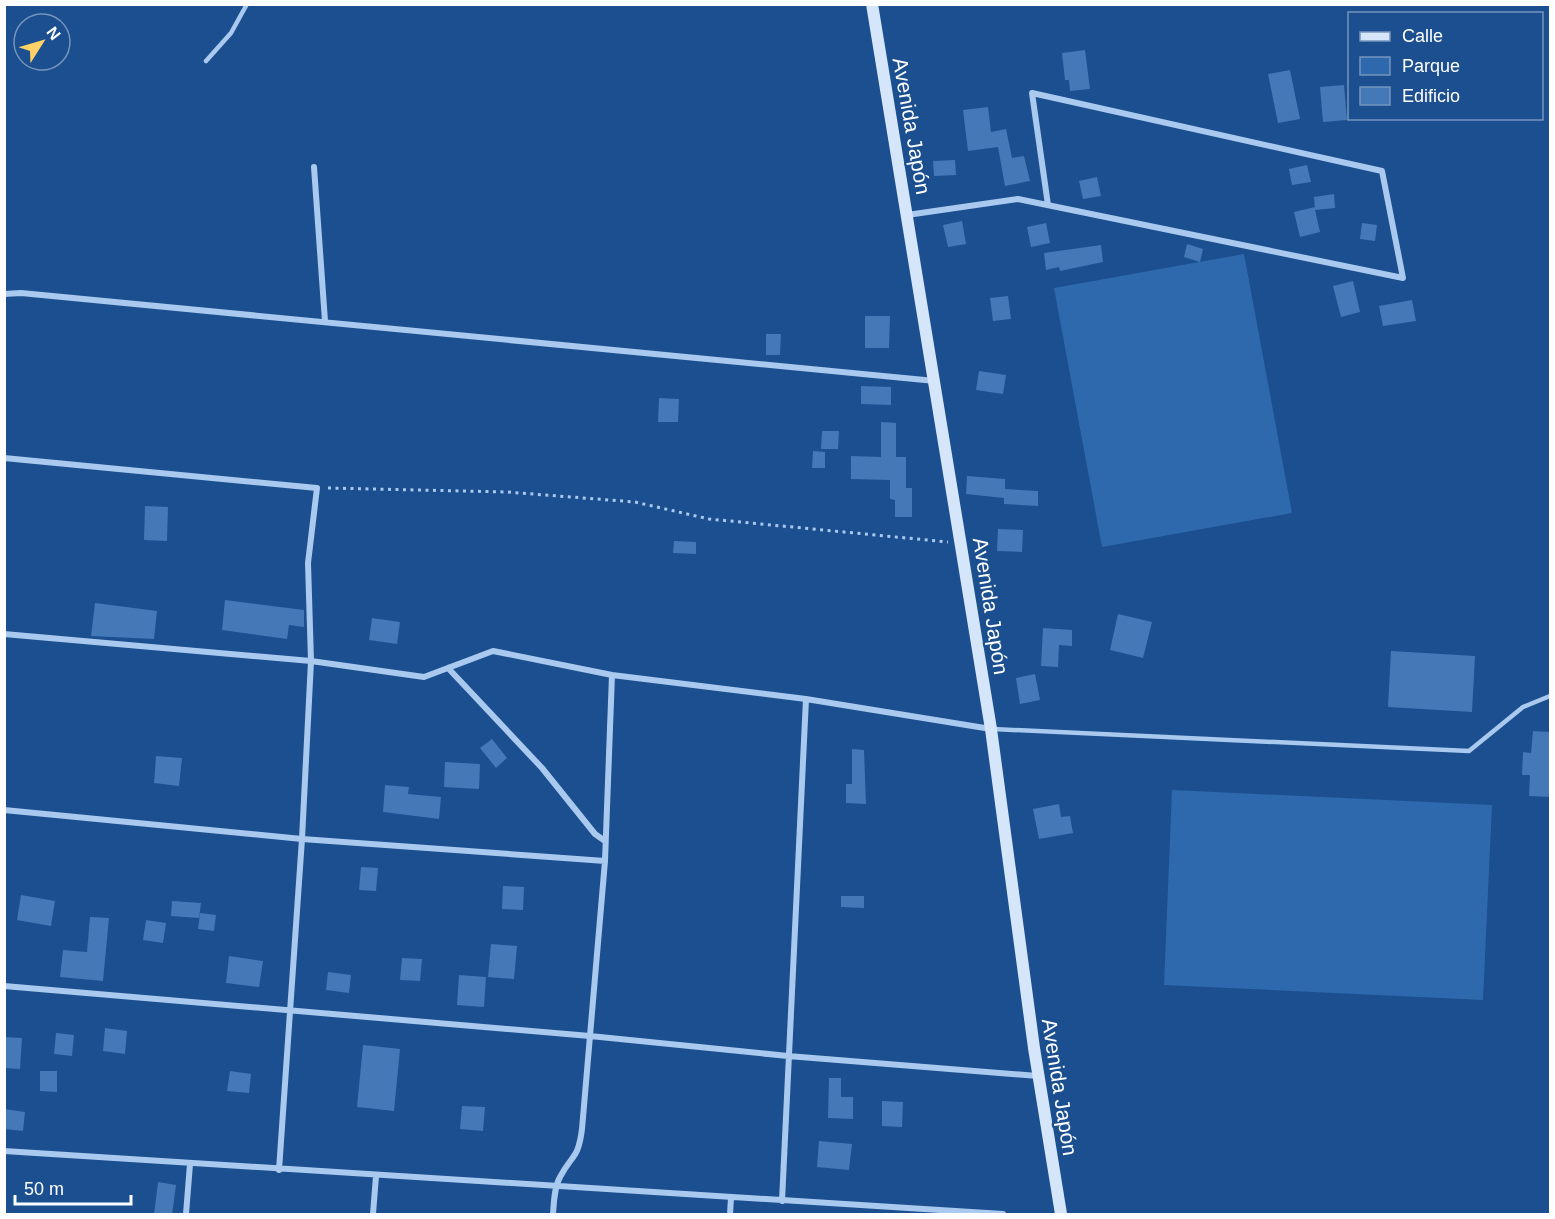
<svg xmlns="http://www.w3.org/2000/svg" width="1555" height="1219" viewBox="0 0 1555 1219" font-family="Helvetica,sans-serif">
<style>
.green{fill:#2e69ad}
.building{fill:#4478b7}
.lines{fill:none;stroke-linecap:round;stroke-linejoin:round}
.path{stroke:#a9c9ee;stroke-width:3;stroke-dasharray:3 4.5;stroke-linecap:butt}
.lane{stroke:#a9c9ee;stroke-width:4.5}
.street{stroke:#a9c9ee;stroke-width:6}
.secondary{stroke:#d6e6fa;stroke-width:12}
.labels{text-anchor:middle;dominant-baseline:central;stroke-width:4.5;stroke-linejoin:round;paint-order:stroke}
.street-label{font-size:21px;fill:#fff;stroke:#1b4f8f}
</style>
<rect width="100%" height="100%" fill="#1b4f8f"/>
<path class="green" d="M1244,254L1292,513L1102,547L1054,288Z
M1172,790L1492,805L1483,1000L1164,985Z"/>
<path class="building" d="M1085,50L1090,89L1070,91L1069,80H1065L1062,53Z
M1290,70L1300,119L1278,123L1268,74Z
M1344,85L1347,120L1323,122L1320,87Z
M988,107L991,132L1006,129L1012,158L1024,156L1030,181L1005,186L998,147L968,151L963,110Z
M955,160L956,175L934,176L933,161Z
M1307,165L1311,182L1292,185L1289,169Z
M1097,177L1101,196L1083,199L1079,181Z
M1334,194L1335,208L1315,210L1320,232L1300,237L1294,212L1315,207V209L1314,197Z
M962,221L966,244L948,247L943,225Z
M1046,223L1050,243L1031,247L1027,227Z
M1362,223L1377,225L1375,241L1360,239Z
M1187,244L1203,249L1200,262L1184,257Z
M1101,245L1103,262L1060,271L1059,267L1046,270L1044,253Z
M1353,281L1360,312L1341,317L1333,286Z
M1008,296L1011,319L993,321L990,298Z
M1412,300L1416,321L1383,326L1379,306Z
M865,316H890L889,348H865Z
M766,334H781L780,355H766Z
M979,371L1006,375L1003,394L976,390Z
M861,386L891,387V405L861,404Z
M659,398L679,399L678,422H658Z
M881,422L896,423V457H906V488H912V517H895V500L890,499V480L851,479V456L881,457Z
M822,431H839L838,449H821Z
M813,451L825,452V468H812Z
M967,476L1005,479V489L1038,491V506L1004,504V498L966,494Z
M145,506L168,507L167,541L144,540Z
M998,529L1023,530L1022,552L997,551Z
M674,541L696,542V554L673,553Z
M225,600L304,610V627L289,625L287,639L222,630Z
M95,603L157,611L154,639L91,636Z
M1118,614L1152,622L1143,658L1110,650Z
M372,618L400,622L397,644L369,640Z
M1043,628L1072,630V646L1059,645L1058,667L1041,666Z
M1391,651L1475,656L1472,712L1388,707Z
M1035,674L1040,700L1020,704L1016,678Z
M1533,731L1551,732V797L1529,796L1530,775H1522L1523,752L1531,753Z
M492,739L507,758L496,768L480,748Z
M852,749L864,750L866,804L846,803V784H852Z
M156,756L182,758L179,786L154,783Z
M445,762L480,764L479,789L444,787Z
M385,785L409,787L408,794L441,797L439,819L383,812Z
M1059,804L1061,817L1070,816L1073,833L1039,839L1033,809Z
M361,867L378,868L376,891L359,890Z
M503,886L524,887L523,910L502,909Z
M21,895L55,901L51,926L17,920Z
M841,896H864V908L841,907Z
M172,901L201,903L199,918L171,916Z
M200,913L216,915L214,931L198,929Z
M90,917L109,918L103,981L60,977L63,950L87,952Z
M146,920L166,923L163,943L143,940Z
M491,944L517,946L514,979L488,977Z
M229,956L263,961L259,987L226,983Z
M402,958L422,959L420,981L400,980Z
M328,972L351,975L349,993L326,990Z
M459,975L486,977L484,1007L457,1005Z
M105,1028L127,1031L125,1054L103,1051Z
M56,1033L74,1035L72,1056L54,1054Z
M4,1037L22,1038L20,1069L4,1068Z
M363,1045L400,1049L394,1111L357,1107Z
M40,1071H57V1092L40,1091Z
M230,1071L251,1074L249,1093L227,1091Z
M829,1078H841V1097H853V1119L828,1118Z
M882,1101L903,1102L902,1127L882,1126Z
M462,1106L485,1107L483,1131L460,1129Z
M4,1109L25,1112L23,1131L4,1129Z
M819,1141L852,1144L849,1170L817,1167Z
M158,1182L176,1185L172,1215H154Z"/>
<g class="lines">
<path class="path" d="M328,488L507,492L635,502L709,519L948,542"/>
<path class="lane" d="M206,61L231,33L247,4
M993,729L1469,751L1523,707L1550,696"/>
<path class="street" d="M314,167L325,321
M907,215L1018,199L1403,278L1382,171L1032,93L1048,205
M4,294L21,293L935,381
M4,458L317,488L308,563L311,661L302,839L279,1170
M4,634L311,661L424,677L493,651L612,675L806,699L991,729
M448,668L542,768L595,834L605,841
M4,810L302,839L605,861
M4,986L590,1036L788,1056L1038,1076
M4,1151L1003,1214
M782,1201L806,699
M186,1214L190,1164
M373,1214L376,1176
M553,1214C554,1202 554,1188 560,1177C572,1154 578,1160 582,1129L605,861L612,675
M730,1214L731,1198"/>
<path class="secondary" d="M872,4L991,729L1034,1048L1061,1214"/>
</g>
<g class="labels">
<g class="street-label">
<text transform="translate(912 126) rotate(80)">Avenida Japón</text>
<text transform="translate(991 606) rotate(81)">Avenida Japón</text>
<text transform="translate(1060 1087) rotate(81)">Avenida Japón</text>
</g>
</g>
<rect width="1555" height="1219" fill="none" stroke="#ffffff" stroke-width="12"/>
<rect x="1348" y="12" width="195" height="108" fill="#1b4f8f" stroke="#7695bc" stroke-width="1.5"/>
<rect x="1360" y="32" width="30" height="9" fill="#d6e6fa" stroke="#7695bc" stroke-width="1.5"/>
<text x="1402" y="42" font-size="18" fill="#ffffff">Calle</text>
<rect x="1360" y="57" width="30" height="18" fill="#2e69ad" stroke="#7695bc" stroke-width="1.5"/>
<text x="1402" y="72" font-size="18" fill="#ffffff">Parque</text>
<rect x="1360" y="87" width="30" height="18" fill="#4478b7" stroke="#7695bc" stroke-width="1.5"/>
<text x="1402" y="102" font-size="18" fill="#ffffff">Edificio</text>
<g transform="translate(42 42) rotate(53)"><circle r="28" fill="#1b4f8f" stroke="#7695bc" stroke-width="1.5"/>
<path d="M0-4.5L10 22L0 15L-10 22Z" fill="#ffd166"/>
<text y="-9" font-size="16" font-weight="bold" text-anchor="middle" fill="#ffffff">N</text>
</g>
<path d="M15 1195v9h116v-9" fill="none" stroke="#ffffff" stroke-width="3"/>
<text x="24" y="1195" font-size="18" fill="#ffffff" stroke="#1b4f8f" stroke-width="4.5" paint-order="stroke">50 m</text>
</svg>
